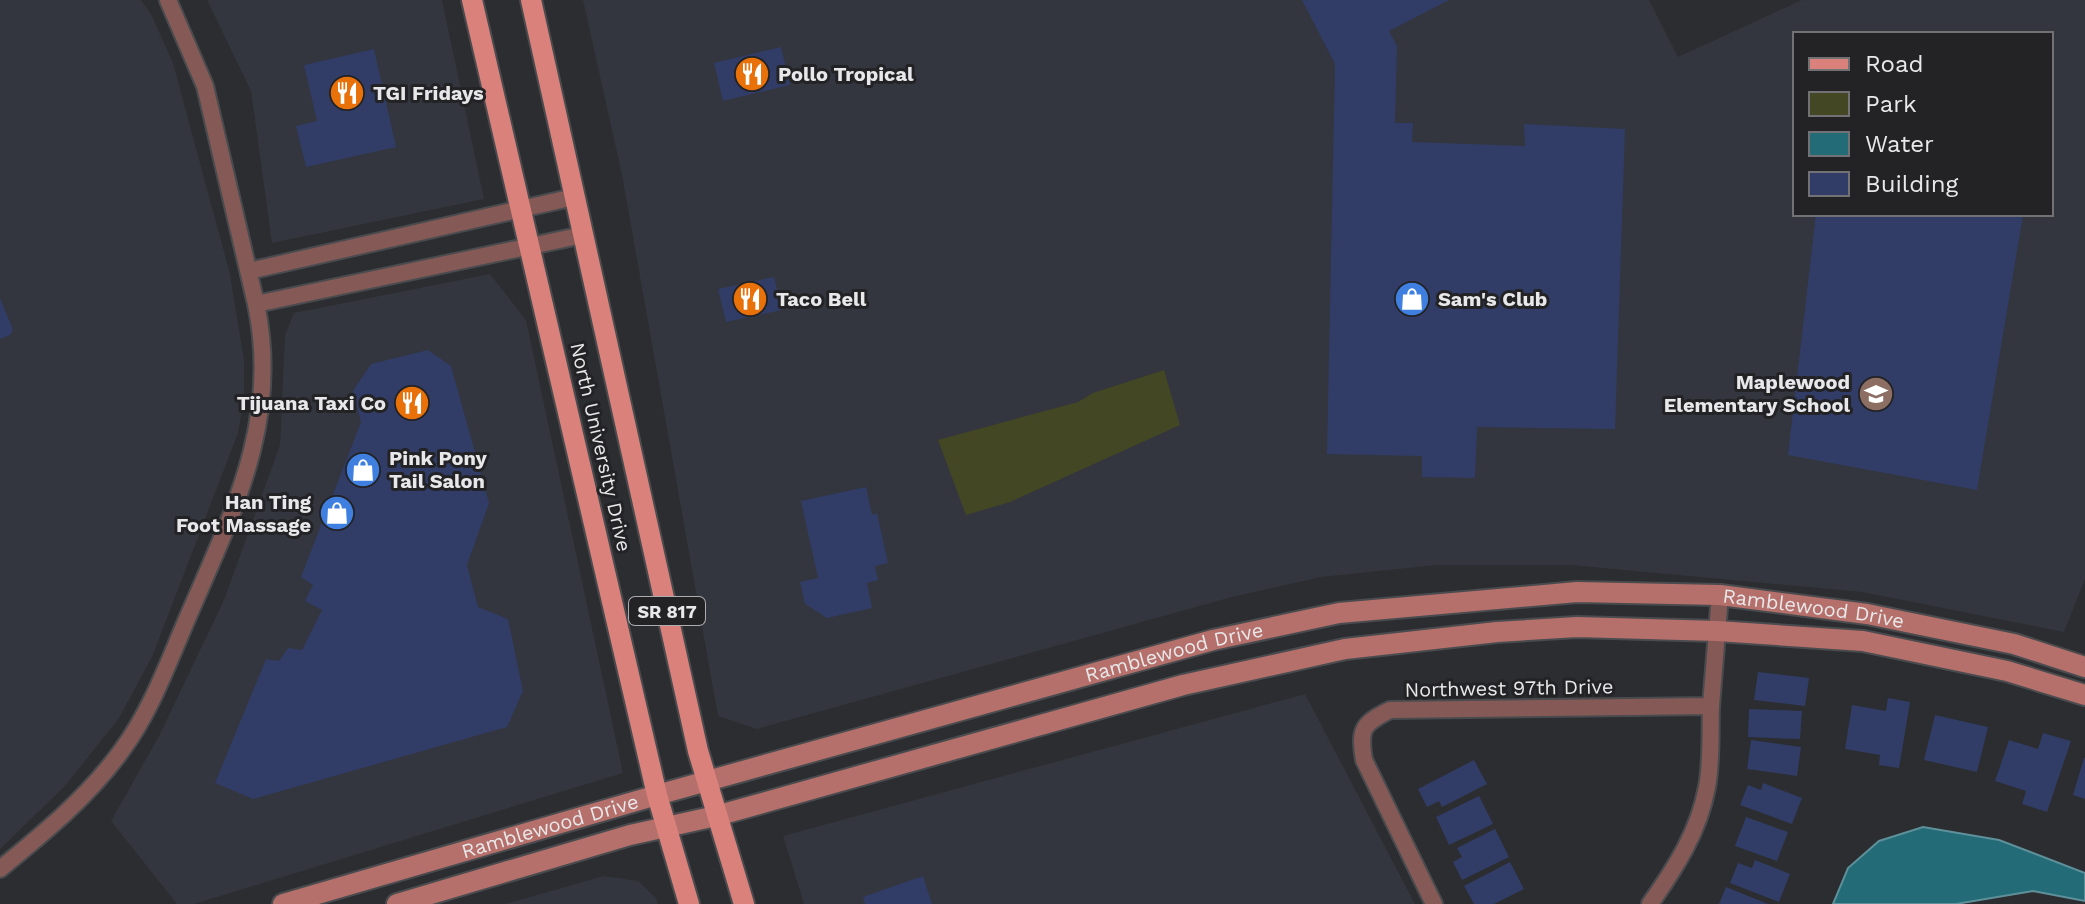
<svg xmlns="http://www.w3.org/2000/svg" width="2085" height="904" viewBox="0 0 2085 904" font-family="'Work Sans',sans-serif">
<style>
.built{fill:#33363e;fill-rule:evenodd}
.green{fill:#434723}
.water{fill:#236b77;stroke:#5e909a;stroke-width:2}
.building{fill:#313d66}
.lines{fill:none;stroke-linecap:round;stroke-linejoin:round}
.street-casing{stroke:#4a4b4e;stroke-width:20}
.secondary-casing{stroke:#4a4b4e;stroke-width:24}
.primary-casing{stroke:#4a4b4e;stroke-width:24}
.street{stroke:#855956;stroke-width:16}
.secondary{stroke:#b5706b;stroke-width:20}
.primary{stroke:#db817c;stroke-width:20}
.labels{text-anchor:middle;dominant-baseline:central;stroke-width:6;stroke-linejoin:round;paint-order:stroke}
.shield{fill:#232326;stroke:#adadaf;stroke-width:2}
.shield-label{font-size:18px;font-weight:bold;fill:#e8e8ea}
.poi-label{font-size:20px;font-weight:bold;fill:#e8e8ea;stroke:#232326;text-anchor:start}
.street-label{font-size:20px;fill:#e8e8ea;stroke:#232326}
</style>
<rect width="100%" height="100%" fill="#2c2d30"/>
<path class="built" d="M0,0H141L151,14L173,63L230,274L244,361V398L238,433L152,657L119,718L65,786L0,849Z
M207,0H442L484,199L272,243L251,91Z
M583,0H1649L1678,57L1802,0H2085V579L2064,632L1862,592L1571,565H1437L1321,577L1232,597L757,729L718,716L622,175ZM1795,34H2051V214H1795Z
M490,274L526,320L623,773L194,904H177L111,821L159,736L224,600L280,445L285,335L294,313Z
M1305,694L1415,904H804L783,836Z
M604,876L638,881L656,898L658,904H505Z"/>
<path class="green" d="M1164,370L1180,425L1010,502L966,515L938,440L1078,402L1093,393Z"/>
<path class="water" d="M1923,827L1999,840L2085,873V901L2033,891L1956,904H1833L1848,868L1879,841Z"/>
<path class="building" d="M1302,0H1449L1389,31L1397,46L1395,123H1413L1412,142L1525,146L1524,124L1625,129L1615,429L1477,427L1475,478L1422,477V456L1327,454L1335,64Z
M781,47L790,85L723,101L714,63Z
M374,49L396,147L306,167L296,126L317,121L304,65Z
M1816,214L2023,215L1977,490L1788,455Z
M774,277L782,310L726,322L718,289Z
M0,298L13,330L10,335L0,339Z
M428,350L451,366L489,503L467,565L478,607L508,619L523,691L507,727L253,799L215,783L266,659L279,661L288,648L302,650L322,610L305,601L313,585L301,577L361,422L353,391L371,364Z
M866,487L872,515L877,513L888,563L875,566L878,580L867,583L872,608L827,618L805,604L800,582L818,578L801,501Z
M1758,672L1809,678L1805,706L1754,700Z
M1888,698L1910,702L1899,768L1879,765L1880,755L1845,749L1852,705L1886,711Z
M1749,709L1802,711L1800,739L1748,737Z
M1935,715L1988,727L1977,772L1924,760Z
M2043,733L2071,741L2047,812L2022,804L2026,791L1995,781L2009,740L2038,749Z
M1751,740L1801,747L1797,776L1747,769Z
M2084,758H2085V799L2073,795Z
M1474,760L1487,784L1442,807L1439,801L1427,807L1418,789Z
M1763,783L1802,798L1792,824L1740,805L1748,785L1761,790Z
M1479,796L1493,824L1449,845L1436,817Z
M1746,817L1788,832L1777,861L1735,846Z
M1495,829L1509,857L1462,880L1453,862L1462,857L1457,848Z
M1755,860L1790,874L1779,902L1730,883L1738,863L1752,868Z
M1510,862L1524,889L1494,904H1474L1464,886Z
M923,876L932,904H865L863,897Z
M1726,887L1768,904H1719Z"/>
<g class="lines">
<g class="street-casing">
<path id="street" d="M249,271L574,197
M256,304L583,235
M1711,706L1720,595
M0,869C44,833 89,796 122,750C151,711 168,663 187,619C232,514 281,422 256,304L205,86L168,0
M1434,904L1364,760C1359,729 1362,724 1390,710L1711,706C1710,732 1712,761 1707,787C1699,831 1676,867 1650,904"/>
</g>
<g class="secondary-casing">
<g id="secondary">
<path id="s1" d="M283,904L657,795L1213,640L1339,613L1577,592L1720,595L1867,614L2014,644L2085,667"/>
<path d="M397,904L630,835L716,816L1183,685L1345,649L1497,632L1577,627L1717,631L1863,641L2007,671L2085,695"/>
</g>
</g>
<g class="primary-casing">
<path id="primary" d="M472,0L657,795L689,904
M531,0L698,751L744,904"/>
</g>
<use href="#street" class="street"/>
<use href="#secondary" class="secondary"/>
<use href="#primary" class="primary"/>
</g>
<defs>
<g id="restaurant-disc" transform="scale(1.8)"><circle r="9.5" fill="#e8710a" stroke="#232326"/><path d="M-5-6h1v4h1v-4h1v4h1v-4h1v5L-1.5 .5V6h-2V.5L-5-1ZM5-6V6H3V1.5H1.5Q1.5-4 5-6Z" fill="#fff"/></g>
<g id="shop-disc" transform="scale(1.8)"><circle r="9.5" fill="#3f7fe0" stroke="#232326"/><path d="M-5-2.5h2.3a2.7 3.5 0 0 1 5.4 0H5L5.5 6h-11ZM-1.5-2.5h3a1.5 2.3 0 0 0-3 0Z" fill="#fff"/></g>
<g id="school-disc" transform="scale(1.8)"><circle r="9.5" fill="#8d6e63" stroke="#232326"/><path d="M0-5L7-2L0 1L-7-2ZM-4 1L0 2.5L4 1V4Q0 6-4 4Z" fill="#fff"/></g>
</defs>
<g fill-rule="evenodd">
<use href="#restaurant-disc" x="752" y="74"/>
<use href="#restaurant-disc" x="347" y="93"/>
<use href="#restaurant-disc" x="750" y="299"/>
<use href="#shop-disc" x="1412" y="299"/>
<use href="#school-disc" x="1876" y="394"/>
<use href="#restaurant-disc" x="412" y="403"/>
<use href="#shop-disc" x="363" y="470"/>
<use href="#shop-disc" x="337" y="513"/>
</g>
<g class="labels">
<rect class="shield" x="629" y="597" width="76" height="28" rx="6"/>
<g class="shield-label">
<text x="667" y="611">SR 817</text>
</g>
<g class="poi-label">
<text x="778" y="74">Pollo Tropical</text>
<text x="373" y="93">TGI Fridays</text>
<text x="776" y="299">Taco Bell</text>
<text x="1438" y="299">Sam's Club</text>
<text x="1850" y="382" text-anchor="end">Maplewood<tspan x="1850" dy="23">Elementary School</tspan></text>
<text x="386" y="403" text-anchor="end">Tijuana Taxi Co</text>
<text x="389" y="458">Pink Pony<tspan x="389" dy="23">Tail Salon</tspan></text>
<text x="311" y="502" text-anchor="end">Han Ting<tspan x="311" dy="23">Foot Massage</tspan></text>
</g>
<g class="street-label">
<text transform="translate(601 447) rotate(77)">North University Drive</text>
<text stroke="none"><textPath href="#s1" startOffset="1572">Ramblewood Drive</textPath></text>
<text stroke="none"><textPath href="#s1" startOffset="926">Ramblewood Drive</textPath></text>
<text transform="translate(1509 688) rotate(-1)">Northwest 97th Drive</text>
<text stroke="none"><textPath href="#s1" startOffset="278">Ramblewood Drive</textPath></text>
</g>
</g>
<rect x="1793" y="32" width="260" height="184" fill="#232326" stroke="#727274" stroke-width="2"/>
<rect x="1809" y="58" width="40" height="12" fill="#db817c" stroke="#727274" stroke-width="2"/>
<text x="1865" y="72" font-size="24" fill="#e8e8ea">Road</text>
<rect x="1809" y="92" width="40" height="24" fill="#434723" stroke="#727274" stroke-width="2"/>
<text x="1865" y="112" font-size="24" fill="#e8e8ea">Park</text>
<rect x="1809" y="132" width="40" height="24" fill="#236b77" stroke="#727274" stroke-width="2"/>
<text x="1865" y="152" font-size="24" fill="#e8e8ea">Water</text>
<rect x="1809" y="172" width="40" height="24" fill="#313d66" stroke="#727274" stroke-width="2"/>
<text x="1865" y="192" font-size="24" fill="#e8e8ea">Building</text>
</svg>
